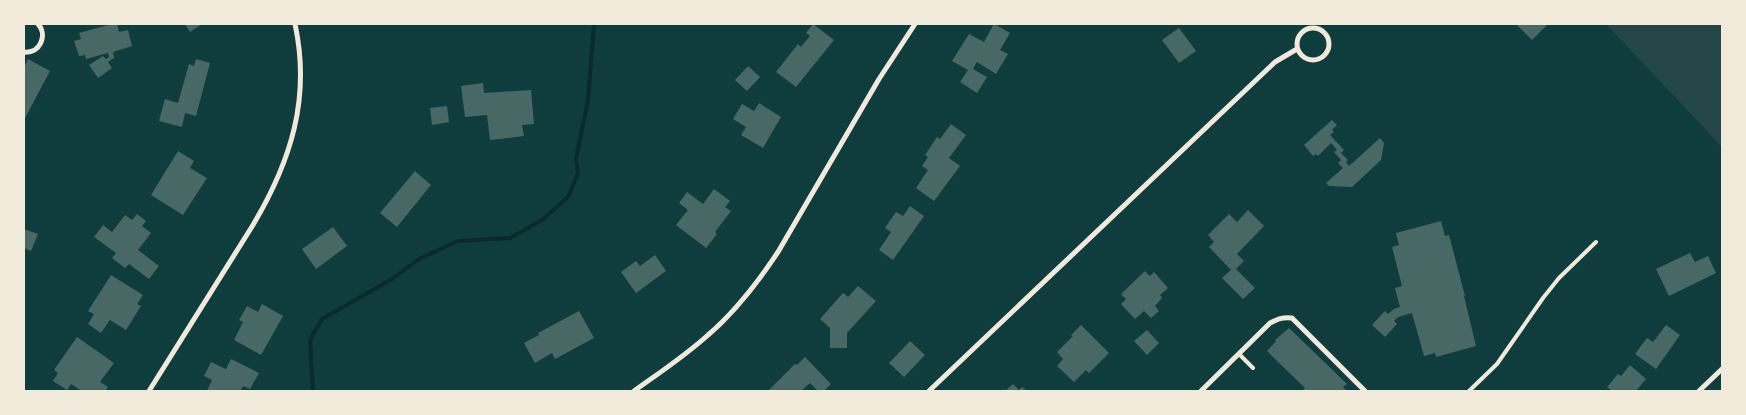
<svg xmlns="http://www.w3.org/2000/svg" width="1746" height="415" viewBox="0 0 1746 415" font-family="Roboto,sans-serif">
<style>
.green{fill:#244646}
.lines{fill:none;stroke-linecap:round;stroke-linejoin:round}
.stream{stroke:#0a2a2b;stroke-width:4}
.building{fill:#486865}
.service{stroke:#f1e9da;stroke-width:4}
.minor{stroke:#f1e9da;stroke-width:5}
</style>
<rect width="100%" height="100%" fill="#0f3d3e"/>
<path class="green" d="M1606,24H1722V147Z"/>
<g class="lines">
<path class="stream" d="M313,391L310,340L322,319L392,279L419,259L458,241L510,238L542,220L568,197L578,173L576,159L588,100L594,24"/>
</g>
<path class="building" d="M112,24H117L119,32L128,30L132,46L113,52L114,58L108,62L112,68L98,78L89,65L103,56L106,59L109,57L108,53L86,59L85,55L79,56L74,41L81,39L79,33Z
M185,24H202L190,32Z
M813,24L834,40L796,87L776,72L798,44L801,47L810,36L806,33Z
M994,24L1010,33L1000,50L1008,54L996,74L977,62L973,69L987,77L977,93L960,82L968,70L952,61L969,34L984,42Z
M1516,24H1548L1532,40Z
M1179,28L1196,51L1179,63L1162,40Z
M28,59L50,71L24,120V67Z
M196,59L210,63L196,116L185,113L182,127L159,121L165,99L178,103L189,64L194,66Z
M748,66L760,77L747,91L735,80Z
M483,83L484,93L531,90L534,124L522,125L524,136L490,140L487,115L465,117L461,86Z
M759,103L781,117L763,148L741,135L746,127L733,119L742,104L754,111Z
M447,106L449,122L432,125L430,108Z
M1332,120L1337,125L1332,130L1334,132L1330,135L1344,150L1341,153L1348,160L1346,162L1349,166L1380,138L1384,143L1381,160L1352,187L1329,186L1326,183L1343,168L1338,163L1341,160L1334,152L1337,150L1331,143L1318,156L1316,154L1313,156L1304,145Z
M951,124L966,135L949,158L960,166L934,201L916,188L928,170L922,166L928,157L925,155L937,137L940,139Z
M178,151L194,161L190,168L207,178L183,215L151,195Z
M415,171L431,185L397,227L380,213Z
M714,189L730,201L725,207L731,211L715,232L717,234L706,248L676,225L688,210L679,203L687,192L703,204Z
M910,206L924,216L893,260L879,250L891,232L885,228L896,212L903,216Z
M1248,210L1264,226L1237,254L1244,261L1236,269L1255,288L1243,299L1222,278L1231,270L1209,247L1214,242L1208,235L1229,214L1237,222Z
M137,214L146,221L142,226L151,233L138,250L159,266L149,279L129,264L125,268L112,258L116,253L94,237L103,225L112,232L125,215L132,220Z
M1441,221L1445,236L1449,235L1465,296H1464L1476,346L1436,357L1435,353L1424,356L1412,313L1398,317L1394,321L1397,324L1385,337L1372,325L1385,311L1388,314L1394,309L1400,307L1395,288L1402,286L1392,247L1399,245L1396,233Z
M333,227L347,246L316,269L302,249Z
M24,229L38,234L31,251L24,248Z
M1690,253L1695,262L1708,256L1716,273L1669,296L1656,269Z
M655,255L666,271L636,293L621,272L636,261L640,266Z
M1145,271L1150,276L1154,272L1168,288L1160,295L1162,298L1155,306L1159,311L1151,318L1144,311L1135,319L1121,304L1126,299L1121,294Z
M111,275L143,295L137,304L141,306L126,330L110,320L101,333L88,324L94,314L88,311Z
M858,286L876,301L847,333V348H830V328L820,319L843,293L848,297Z
M262,304L283,316L261,355L234,340L243,322L239,320L247,306L258,312Z
M579,311L594,338L555,359L552,353L535,363L524,343L539,335L538,333Z
M1081,325L1109,353L1089,373L1086,370L1074,382L1057,366L1063,359L1057,352L1073,336L1071,335Z
M1666,325L1680,335L1656,369L1635,354L1647,338L1653,342Z
M1289,328L1347,384L1343,387L1347,391H1302L1305,388L1267,351L1276,341L1275,340Z
M1147,330L1159,343L1147,355L1134,341Z
M77,337L114,363L100,382L108,387L105,391H82L71,384L67,390L53,381L58,373L54,370Z
M910,341L925,355L904,377L889,363Z
M805,357L831,384L824,391H818L810,383L801,391H768L795,364L797,365Z
M231,359L259,373L250,389L243,386L240,391H207L212,380L204,376L211,362L226,369Z
M1630,365L1646,379L1636,391H1612L1607,387L1618,374L1621,376Z
M1013,384L1019,390L1022,387L1027,391H1001L1003,389L1005,391Z"/>
<g class="lines">
<path class="service" d="M1239,354L1253,368
M1469,391L1497,364L1543,298L1559,278L1596,242"/>
<path class="minor" d="M1297 44a16 16 0 1 1 32 0a16 16 0 1 1-32 0Z
M24,52C40,54 48,35 38,24
M149,391L253,225C291,161 311,98 295,24
M634,391C659,373 685,356 708,335C736,311 758,282 778,252L879,79L915,24
M929,391L1275,62L1297,49
M1201,391L1270,323C1278,319 1282,317 1292,318L1365,391
M1699,391L1722,369"/>
</g>
<rect width="1746" height="415" fill="none" stroke="#f1e9da" stroke-width="50"/>
</svg>
